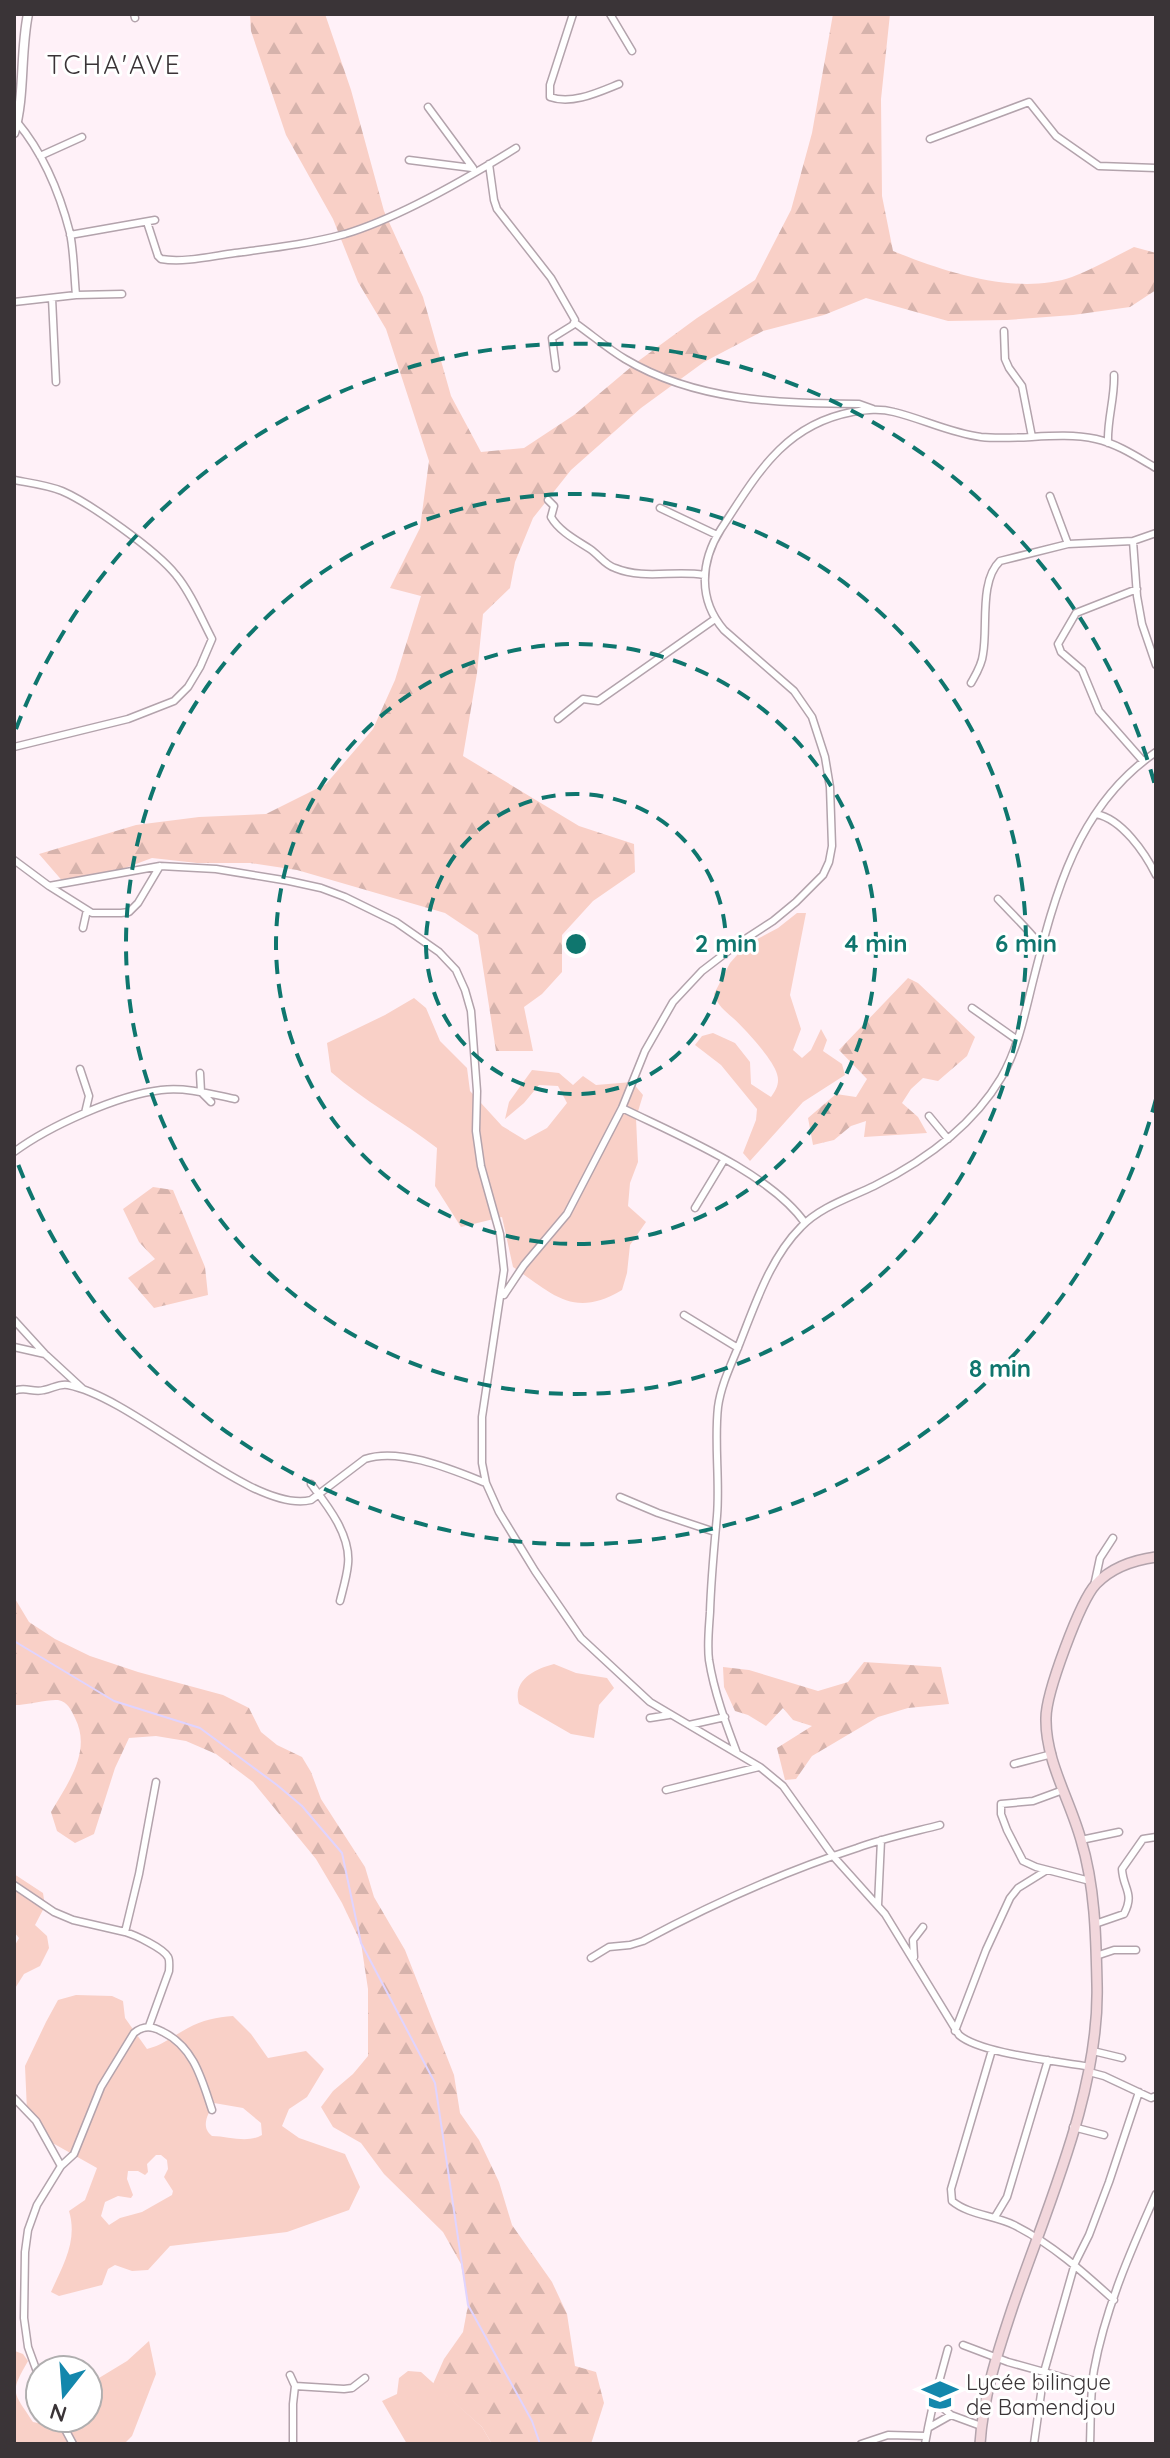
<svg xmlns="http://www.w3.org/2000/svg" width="1170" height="2458" viewBox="0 0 1170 2458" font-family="Quicksand,sans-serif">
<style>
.green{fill:#f9d0c7;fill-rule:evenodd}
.forest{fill:url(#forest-firs)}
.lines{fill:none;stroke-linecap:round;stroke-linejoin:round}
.stream{stroke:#e0d4ff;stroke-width:2}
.minor-casing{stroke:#b3a3ac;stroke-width:9}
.tertiary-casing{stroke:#b3a3ac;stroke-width:11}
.secondary-casing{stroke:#b3a3ac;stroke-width:12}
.minor{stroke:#fff;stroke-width:6}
.tertiary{stroke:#fff;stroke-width:8}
.secondary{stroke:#f2d7dc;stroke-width:9}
.ring{fill:none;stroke:#0f766e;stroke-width:4;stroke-dasharray:14 10}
.labels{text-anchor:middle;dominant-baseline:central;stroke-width:6;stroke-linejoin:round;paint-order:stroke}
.poi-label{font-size:22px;fill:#3a3437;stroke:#fff;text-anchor:start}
.quarter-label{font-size:26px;letter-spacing:2px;fill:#3a3437;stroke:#fff}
.centre{fill:#0f766e;stroke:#fff;stroke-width:4}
.ring-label{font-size:24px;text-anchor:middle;font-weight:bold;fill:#0f766e;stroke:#fff;stroke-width:6;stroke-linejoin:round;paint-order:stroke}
</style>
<defs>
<pattern id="forest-firs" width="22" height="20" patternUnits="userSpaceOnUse" patternTransform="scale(2)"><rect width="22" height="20" fill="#f9d0c7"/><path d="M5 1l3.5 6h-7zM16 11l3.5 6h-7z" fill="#d6b3ac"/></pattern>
</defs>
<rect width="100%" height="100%" fill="#fff1f8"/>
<path class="green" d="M797,913H806L790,995L801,1029L793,1050L802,1058L811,1050L821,1029L827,1040L823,1051L842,1064L845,1075L803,1102L750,1161L743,1153L756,1120L757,1109L721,1065L695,1045L702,1036L713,1033L735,1043L750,1062L751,1084L771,1097C776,1090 780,1083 777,1074C773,1059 745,1029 733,1018C724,1010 718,1006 714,994L730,963L746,945L778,928Z
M414,998L426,1008L440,1041L467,1068L470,1091L502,1126L525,1140L547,1128L567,1103L558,1086L539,1085L524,1103L505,1119L509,1102L532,1070L559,1073L573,1085L583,1076L596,1085L632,1082L643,1095L636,1118L638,1162L630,1183L628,1206L646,1222L630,1245L627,1273L622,1290C573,1319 553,1294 513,1267L502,1217L461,1227L435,1186L437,1148C402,1121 364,1101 331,1072L327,1043L385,1015Z
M554,1664L576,1673L607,1678L614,1688L599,1705L594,1738L571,1734L519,1704C512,1681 534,1669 554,1664Z
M14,1874L43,1893L45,1906L35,1925L47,1936L49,1948L40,1966L24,1974L14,1990V1947L19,1938L14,1932Z
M76,1995L112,1996L123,2001L125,2018L147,2049C163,2045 173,2036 188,2028C202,2020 217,2017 233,2016L251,2034L268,2058L306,2051L324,2069L307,2097L289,2109L282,2126L299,2138L345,2154L360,2187L349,2210L287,2232L170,2246L148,2270L132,2271L115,2265L108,2269L102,2285L59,2296L51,2292C63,2265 78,2241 69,2211L85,2200L97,2168L49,2141L27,2111L25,2066L46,2022L58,2000ZM214,2103L243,2108L261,2123L262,2135C246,2144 229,2136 212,2136C200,2127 208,2114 214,2103ZM156,2155H161L167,2160L168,2169L164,2177L173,2191L172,2195L142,2212L120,2218L109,2225L101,2216L105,2202L118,2196L131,2198L133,2195L127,2179L128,2171H138L145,2175L148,2172L147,2164Z
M149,2341L156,2374L132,2436L124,2444H14V2352L15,2351L23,2354L28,2361C9,2394 13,2391 33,2422C56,2427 66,2418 88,2418L94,2381L127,2361Z
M408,2371L421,2372L482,2427L492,2444H407L382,2401L397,2394L399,2378Z"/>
<path class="forest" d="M250,14H325L351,90L384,211L423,297L451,396L481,452L524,448L574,415L637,362L697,318L755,280L791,210L812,133L833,14H890L881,99L882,196L893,251C945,272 1017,296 1072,277C1093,269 1114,257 1134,247L1156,253V290L1130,307L1073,315L1007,320L948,321L866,298L824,315L763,331L704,362L641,408L571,470L533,518L515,562L510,588L483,614L477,673L463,756L579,826L634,844L635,872L593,901L562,935V972L542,994L524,1007L533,1051H496L478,935L445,913L297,870L250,863H197L152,858L117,871L65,884L39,854L136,825L199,817L266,814L326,784L373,729L395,680L421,596L390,588L420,528L429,461L386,329L358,282L333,219L286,135L251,31Z
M908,978L918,983L975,1037L967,1056L938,1081L923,1078L911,1089L902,1103L918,1117L927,1133L864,1137L866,1121L851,1126L834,1140L813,1145L808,1118L836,1094L856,1097L867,1079L839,1050Z
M153,1187L173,1190L205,1267L208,1295L154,1308L128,1278L155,1259L139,1242L123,1209Z
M14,1597L29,1622L55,1639L90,1656L138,1672L223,1695L249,1708L261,1732L277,1745L302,1757L311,1772L321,1799L365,1867L374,1897L405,1950L454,2075L460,2113L479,2140L499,2182L512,2225L552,2282L567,2314L575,2366L596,2372L604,2403L591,2444H492L482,2427L433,2384L444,2359L463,2332L468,2305L461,2264L443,2232L384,2174L361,2143L333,2127L321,2107L333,2091L353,2074L368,2056V1989L361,1943L342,1903L316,1859L253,1782L216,1754L186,1741L156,1736L129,1738L115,1768L94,1834L75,1843L57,1831L51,1812C68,1783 92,1751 75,1718C71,1710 68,1702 58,1700C49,1699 28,1705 14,1705Z
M864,1662L941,1667L949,1704L908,1708L878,1717L812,1756L796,1779L785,1780L777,1748L812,1726L793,1720L783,1708L766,1726L748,1715L735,1711L724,1687L723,1667L749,1670L818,1691L848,1682Z"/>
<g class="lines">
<path class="stream" d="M14,1641L114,1701L200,1728L277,1785L302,1806L342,1853L361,1943L435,2083L468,2305L532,2421L540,2444"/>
<g class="minor-casing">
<path id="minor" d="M134,14L135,18
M573,14L550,85V97C572,105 599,92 619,84
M610,14L632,51
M428,107L473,168
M17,122C43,153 60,194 70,233C74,253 74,274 76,295
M930,139L1029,102L1056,136L1099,166L1156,168
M40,156L82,137
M409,160L472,168
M489,164L494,200L497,209L551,278L575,320L573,325L552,338L556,368
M147,222L158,256L161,259C184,263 212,256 235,253C272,248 309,244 345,234C401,217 466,179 516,148
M70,235L155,220
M52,298L56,382
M14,302L76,295L122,294
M575,323C592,335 608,349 625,359C697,402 779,403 859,404L873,409
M1004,331L1005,359L1009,368L1022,386L1032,437
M1108,443C1107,419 1115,398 1114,375
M14,480C30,483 47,485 62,491C90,503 157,551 176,575C191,593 201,618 212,639L200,667L188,687L174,701L128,719L14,747
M1050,496L1068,544
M548,500L554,506L551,517C559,531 576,540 590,549C599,555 605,565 615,568C644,580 674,570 704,575
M660,508L717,535
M1133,541L1137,596L1142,624L1156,665
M1137,589L1076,613L1058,644L1061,652L1082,670L1099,711L1143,761
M971,683C976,674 982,665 983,654C988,627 979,581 1000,561L1068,544L1133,541L1156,533
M558,719L583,699L598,701L715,619
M1096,814C1122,819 1145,853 1156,875
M14,860L49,886L160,866L216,869L289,881L321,888L345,897L396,922L439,952L456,970L465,990L471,1011L477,1091L476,1131L481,1166L500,1234L504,1270L482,1417V1463L486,1483L499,1512L535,1571L581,1638L650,1702L760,1767L783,1786L833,1856L885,1914L959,2035C981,2054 1059,2061 1090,2067
M49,886L92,913H121L129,912L138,903L160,866
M998,899C1013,915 1028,929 1042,947
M83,928L87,910
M972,1008L1016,1039
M80,1069L89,1096L85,1113
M200,1073L201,1092L211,1102
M622,1108C677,1135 770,1173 805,1223
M929,1116L948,1139
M14,1152C49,1126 118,1095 161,1090C186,1087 211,1094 235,1099
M695,1208L724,1160
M504,1295L524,1265L567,1214L622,1108L645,1051L673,1002L702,971L736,945L773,921L796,902L823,875L829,862L832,846L830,787L825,757L812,717L794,691L724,630C698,600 700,562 721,529C756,476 783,425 852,412C866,410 879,408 894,412C923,419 950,433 981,437C1019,441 1059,431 1096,439C1118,444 1137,457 1156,468
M684,1315L738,1348
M14,1320L45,1354L83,1389
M14,1347L45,1354
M14,1391C25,1386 33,1393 44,1390C52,1389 59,1383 68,1385C136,1398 253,1515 311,1500L365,1459C400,1447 453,1470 486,1483
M311,1484C327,1505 351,1535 348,1564C347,1576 343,1589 340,1601
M620,1497L658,1513L715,1532
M1094,1586L1100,1558L1113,1538
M650,1718L669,1715
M689,1725L725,1717
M737,1753C726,1724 714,1692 709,1660C707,1645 709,1628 710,1612C711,1580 714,1548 717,1516C720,1480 714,1443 718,1407C721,1385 731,1365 739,1345C755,1305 770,1258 801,1227C820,1207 849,1198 874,1186C924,1161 972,1127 1001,1078C1018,1049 1025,1013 1033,981C1055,894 1077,806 1156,752
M1014,1764L1052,1754
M666,1790L759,1767
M1063,1790L1033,1801L1001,1804V1814L1007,1830L1023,1861L1036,1867L1090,1881
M1081,1840L1119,1832
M14,1885L54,1912L73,1920L125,1932
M878,1905L881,1840
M1095,1924L1124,1914C1135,1893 1123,1889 1122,1869L1143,1839L1156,1837
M1096,1956L1114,1950H1136
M914,1957L913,1940L923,1927
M591,1958L609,1947L630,1945L643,1941C712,1904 783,1872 857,1848C884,1838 913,1832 940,1825
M149,2026L169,1971C169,1968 170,1960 168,1957C163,1948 135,1935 125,1932L139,1874L156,1782
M955,2031L986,1950L1010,1898L1018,1888L1047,1870
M992,2050L951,2189L952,2201C969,2215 993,2215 1014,2225C1052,2244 1083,2272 1114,2300
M1093,2051L1122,2058
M1089,2072L1104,2076L1151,2098L1156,2096
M14,2098L36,2121L61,2166
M1073,2127L1104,2135
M995,2217L1007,2197L1048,2060
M963,2345L1008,2362L1044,2372L1034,2444
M948,2349L934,2400L951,2415L981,2426
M290,2375L295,2386L293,2404V2444
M40,2380L28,2347L24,2318L25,2252L28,2230L37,2205L61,2166L74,2154L101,2087L134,2033C144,2025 152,2026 163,2032C194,2047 202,2080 212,2110
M295,2386L344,2389L352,2388L365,2378
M1092,2386L1044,2372L1075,2263L1089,2235L1109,2182L1139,2092
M59,2418L73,2444
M928,2428L934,2400
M861,2444L888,2435L926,2436
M925,2444L928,2428L951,2415
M1090,2444C1091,2419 1090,2394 1094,2370C1105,2309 1131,2250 1156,2194"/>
</g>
<g class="tertiary-casing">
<path id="tertiary" d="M14,133C25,97 20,53 28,14"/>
</g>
<g class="secondary-casing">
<path id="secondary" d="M980,2444C983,2397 997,2354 1012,2309C1046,2208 1100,2092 1097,1984C1096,1936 1095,1886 1081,1840C1070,1800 1045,1760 1046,1718C1046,1693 1080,1601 1096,1584C1112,1567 1134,1560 1156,1557"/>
</g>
<use href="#minor" class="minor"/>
<use href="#tertiary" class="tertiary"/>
<use href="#secondary" class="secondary"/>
</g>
<g class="ring">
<circle cx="576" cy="944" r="150"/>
<circle cx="576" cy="944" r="300"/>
<circle cx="576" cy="944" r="450"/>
<path d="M1156 1099A600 600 0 0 1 16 1159M16 729A600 600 0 0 1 1156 789"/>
</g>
<defs>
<g id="school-bare" transform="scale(2.76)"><path d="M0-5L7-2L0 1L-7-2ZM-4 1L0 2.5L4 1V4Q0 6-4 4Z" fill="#1387ac" stroke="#fff" stroke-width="2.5" paint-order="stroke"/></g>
</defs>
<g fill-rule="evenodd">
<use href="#school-bare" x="940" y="2395"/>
</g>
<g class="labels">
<g class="poi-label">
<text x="966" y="2382">Lycée bilingue<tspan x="966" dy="25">de Bamendjou</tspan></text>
</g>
<g class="quarter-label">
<text x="114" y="64">TCHA'AVE</text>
</g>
</g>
<circle cx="576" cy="944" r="12" class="centre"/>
<g class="ring-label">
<text x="726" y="952">2 min</text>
<text x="876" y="952">4 min</text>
<text x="1026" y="952">6 min</text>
<text x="1000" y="1377">8 min</text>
</g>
<rect width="1170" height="2458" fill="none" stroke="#3a3437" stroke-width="32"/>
<g transform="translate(64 2394) rotate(197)"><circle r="38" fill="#ffffff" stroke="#b0aeaf" stroke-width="2"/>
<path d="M0-6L14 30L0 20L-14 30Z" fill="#1387ac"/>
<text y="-12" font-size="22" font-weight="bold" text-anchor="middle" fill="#3a3437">N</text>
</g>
</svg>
